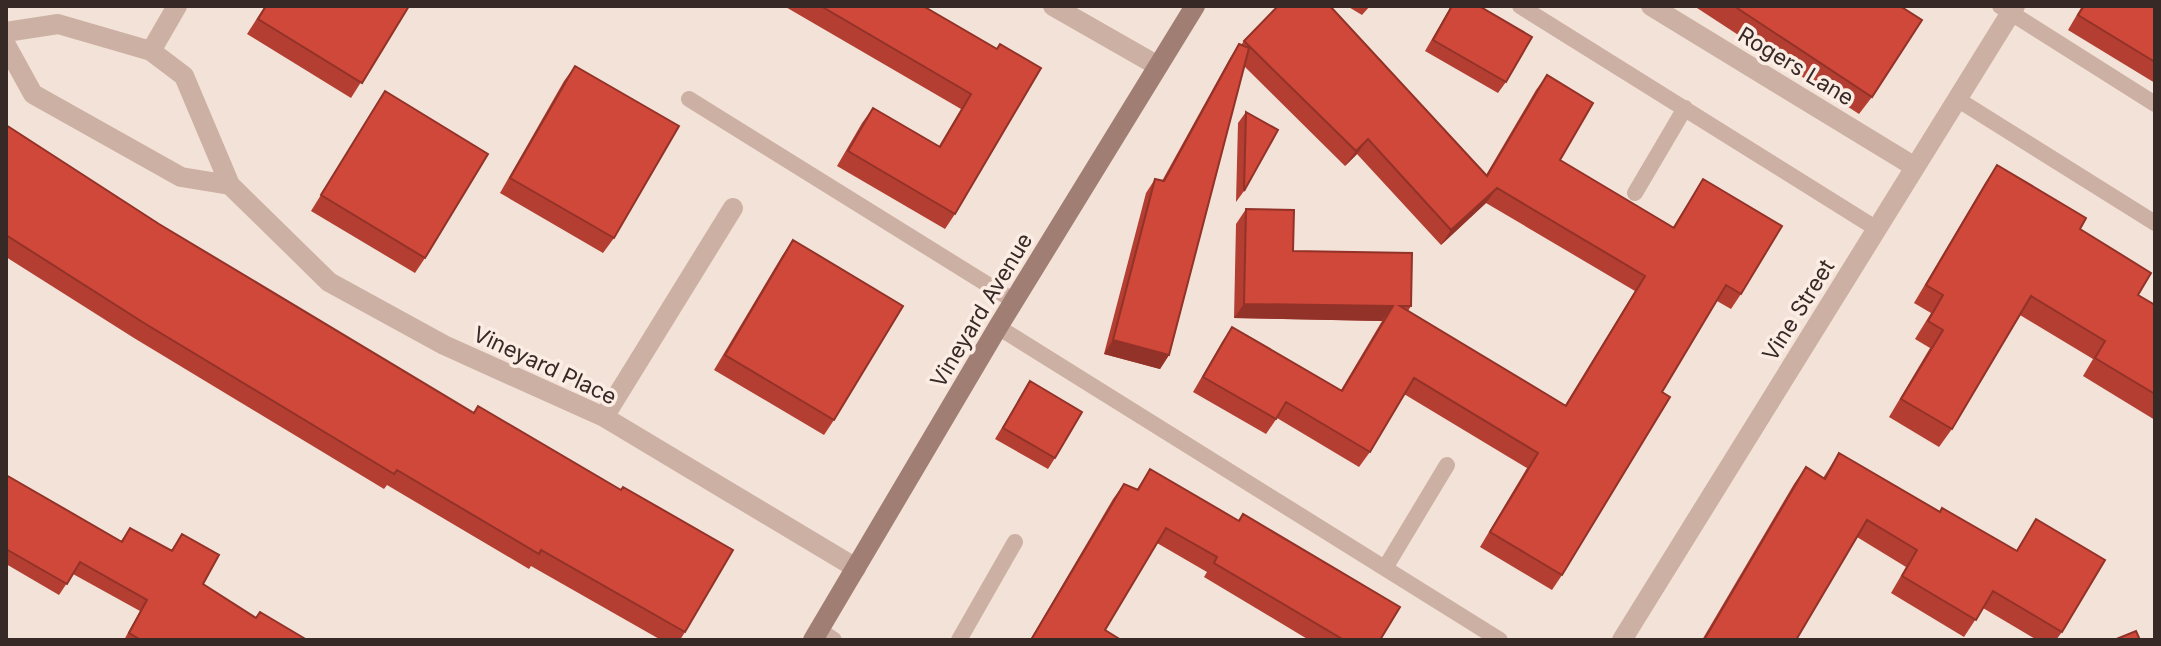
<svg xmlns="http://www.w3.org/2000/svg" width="2161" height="646" viewBox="0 0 2161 646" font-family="Inter,sans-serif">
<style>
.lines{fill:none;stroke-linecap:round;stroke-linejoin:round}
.lane{stroke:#ccb0a3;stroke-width:16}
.street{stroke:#ccb0a3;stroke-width:20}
.secondary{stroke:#a07e74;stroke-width:20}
.wall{fill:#b33e31}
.shaded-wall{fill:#923228}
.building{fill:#d04839;stroke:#923228;stroke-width:2}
.labels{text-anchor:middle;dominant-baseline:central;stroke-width:7;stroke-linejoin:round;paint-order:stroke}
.street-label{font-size:22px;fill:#362926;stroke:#fbede4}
</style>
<rect width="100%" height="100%" fill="#f3e2d8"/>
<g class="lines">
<path class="lane" d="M1520,6L1877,229
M2000,6L2155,104
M689,99L1014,301
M1957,99L2155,223
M1635,193L1685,108
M998,327L1500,640
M1385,568L1447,465
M819,630L834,640
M959,640L1015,542"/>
<path class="street" d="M1053,6L1158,66
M1651,6L1915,167
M6,32L58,24L151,51L184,76L230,185L329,282L444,345L604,417L856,568
M6,45L33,94L181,177L230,185
M151,51L177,6
M604,417L733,208
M1622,640L2015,6"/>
<path class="secondary" d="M813,640L998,327L1195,6"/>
</g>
<path class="wall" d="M265,6H409L351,98L247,34Z
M784,6H923L997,49L955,214L945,229L837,166L862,123L873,108L939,146L961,109Z
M1347,6H1370L1362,15Z
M1451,6H1479L1506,82L1498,93L1425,51Z
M1694,6H1900L1872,97L1859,114Z
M2082,6H2155V83L2068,30Z
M1244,41L1486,175L1536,90L1547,75L1560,160L1673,227L1703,179L1741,294L1731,309L1717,301L1662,392L1562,575L1552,590L1480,547L1527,468L1404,394L1370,452L1359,467L1277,418L1266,434L1193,392L1222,342L1232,327L1341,390L1382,321L1234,318L1236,224L1246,209L1293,251L1411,306L1408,311L1565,405L1635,291L1486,203L1441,245L1357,154L1345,166L1244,66L1169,355L1160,369L1104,354L1146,193L1155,179L1162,181L1230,58L1239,44L1241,45Z
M575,66L614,238L603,253L500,193L564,81Z
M385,91L425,258L415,273L311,211Z
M1246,112L1244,191L1236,202L1238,123Z
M6,125L685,632L680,640H661L531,566L529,569L387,485L384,489L134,338L6,257Z
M1997,165L2080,229L2138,295L2155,305V420L2083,376L2093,359L2020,315L1952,429L1939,447L1889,417L1930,348L1915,339L1931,313L1914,303L1985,183Z
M793,240L834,420L824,435L714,370L782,256Z
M1030,381L1055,458L1048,469L995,439Z
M1839,453L1940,512L2016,551L2036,519L2062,632L2056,640H2037L1983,608L1964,637L1891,593L1906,567L1857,537L1796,640H1702L1794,484L1806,467L1823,478Z
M1150,469L1380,640H1309L1204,577L1207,572L1157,543L1105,630L1121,640H1030L1113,499L1124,484L1137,489Z
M6,475L121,541L130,528L171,551L182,534L203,584L256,618L307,640H124L140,611L73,574L59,595L6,564Z"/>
<path class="shaded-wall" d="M1368,139L1357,154L1345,166L1356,151Z
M1497,188L1486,203L1441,245L1451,230Z
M1244,304L1393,306L1382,321L1234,318Z
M1113,340L1169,355L1160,369L1104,354Z"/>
<path class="building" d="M266,6H409L362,83L258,19Z
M821,6H923L997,49L1000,44L1041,68L955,214L848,151L873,108L940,147L971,94Z
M1278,6H1330L1487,176L1547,75L1593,103L1560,160L1674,228L1703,179L1782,226L1741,294L1726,285L1662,392L1670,397L1562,575L1490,532L1538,453L1414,378L1370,452L1286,402L1276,419L1203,377L1232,327L1342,391L1393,306L1244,304L1246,209L1294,210L1293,251L1412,253L1411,306H1400L1566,406L1645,276L1497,188L1451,230L1368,139L1356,151L1244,41Z
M1452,6H1479L1532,37L1506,82L1433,40Z
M1734,6H1900L1922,20L1872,97Z
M2084,6H2155V62L2078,15Z
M1239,44L1249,48L1169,355L1113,340L1155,179L1164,181Z
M575,66L679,126L614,238L510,178Z
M385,91L488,154L425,258L321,195Z
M1246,112L1278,130L1244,191Z
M6,125L159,224L474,413L478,406L621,490L623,487L733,550L685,632L541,550L539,554L397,470L394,474L144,323L6,235Z
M1997,165L2086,218L2080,229L2151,273L2138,295L2155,305V394L2095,358L2105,341L2031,296L1952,429L1901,399L1943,330L1928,321L1943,295L1926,285Z
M793,240L903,306L834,420L725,355Z
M1030,381L1082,412L1055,458L1003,428Z
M1839,453L1940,512L1942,508L2017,551L2036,519L2105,560L2062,632L1993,591L1976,620L1902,576L1917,550L1867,520L1796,640H1704L1806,467L1825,479Z
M1150,469L1239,521L1243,514L1400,607L1380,640H1344L1214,563L1217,557L1166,528L1105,630L1121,640H1031L1124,484L1138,490Z
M6,475L122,542L130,528L172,551L182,534L219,555L203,584L256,618L260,612L307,640H141L129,633L147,600L80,562L67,584L6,549Z
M2136,631L2140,640H2114Z"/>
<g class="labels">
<g class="street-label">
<text transform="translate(1796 66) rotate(31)">Rogers Lane</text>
<text transform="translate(981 310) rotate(-59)">Vineyard Avenue</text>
<text transform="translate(1798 310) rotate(-58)">Vine Street</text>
<text transform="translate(545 365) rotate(25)">Vineyard Place</text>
</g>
</g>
<rect width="2161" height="646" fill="none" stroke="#362926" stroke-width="16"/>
</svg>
